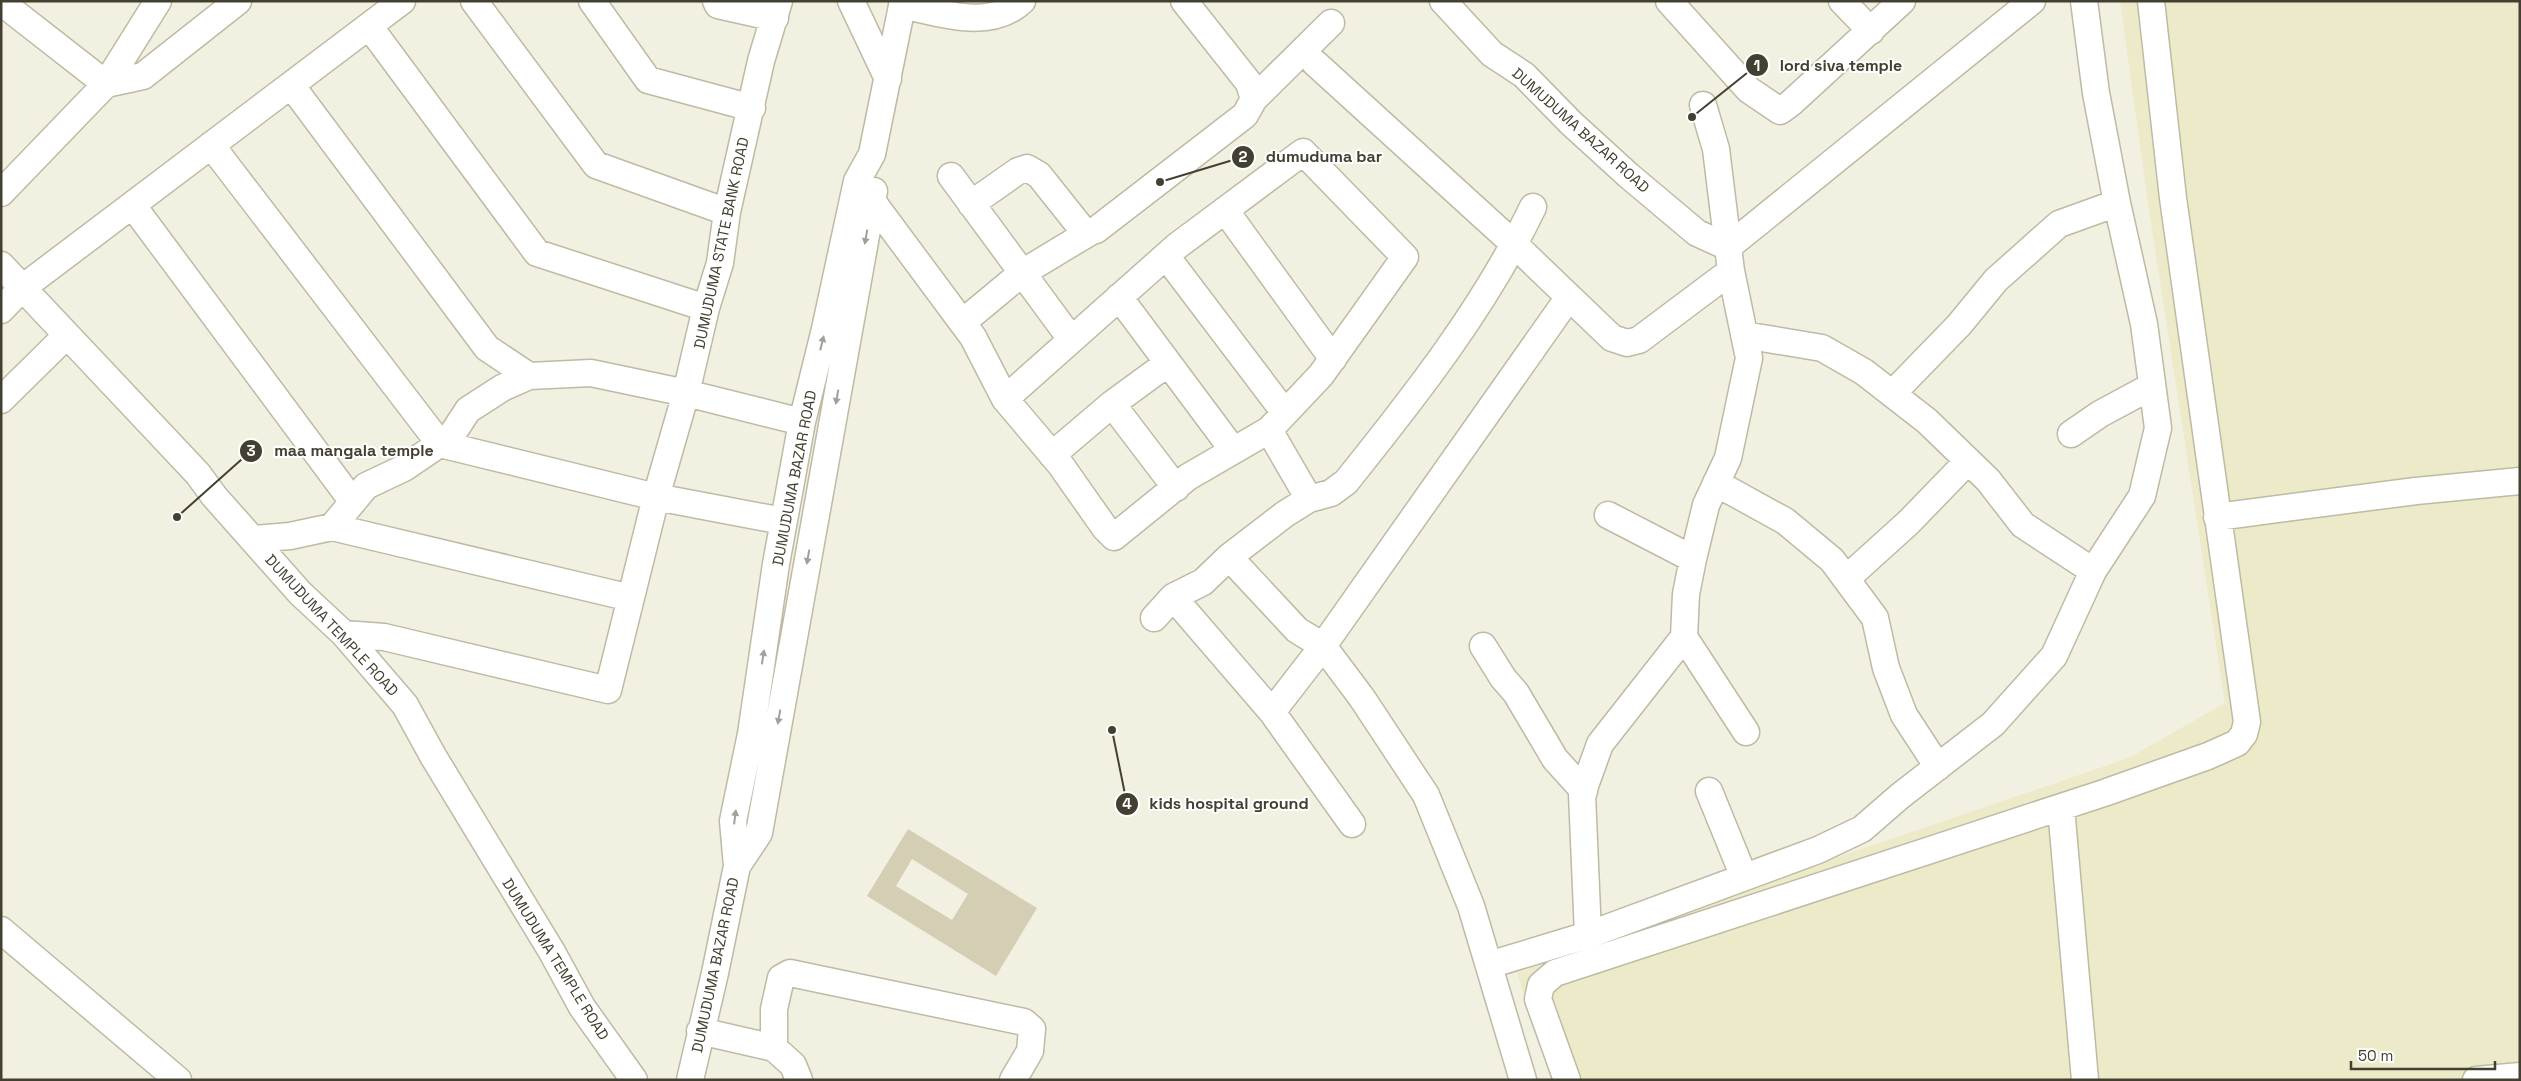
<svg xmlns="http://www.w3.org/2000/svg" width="2521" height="1081" viewBox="0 0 2521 1081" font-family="'Space Grotesk',sans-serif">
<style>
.education{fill:#edeac9}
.building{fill:#d4ceb5;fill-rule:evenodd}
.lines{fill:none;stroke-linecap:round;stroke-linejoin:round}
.minor-casing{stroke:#bebaa3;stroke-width:29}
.minor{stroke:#fff;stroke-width:26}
.oneway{fill:#a2a098}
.labels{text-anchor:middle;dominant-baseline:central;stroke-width:4;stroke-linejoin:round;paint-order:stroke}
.street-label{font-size:15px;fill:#444031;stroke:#fff}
.leader{fill:none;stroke:#444031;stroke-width:2}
.callout-dot{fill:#444031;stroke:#fff;stroke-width:2}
.mark-label{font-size:15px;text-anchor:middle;font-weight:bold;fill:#fff}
.callout-label{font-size:16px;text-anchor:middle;font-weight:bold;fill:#444031;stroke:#fff;stroke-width:4;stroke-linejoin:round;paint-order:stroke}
</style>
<rect width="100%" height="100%" fill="#f2f0e1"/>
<path class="education" d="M2120,1H2520V1080H1551L1517,973L1803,869L2129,758L2225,703L2150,217Z"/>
<path class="building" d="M908,829L1037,908L996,976L867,896ZM912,859L968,894L952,920L896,886Z"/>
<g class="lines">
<g class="minor-casing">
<path id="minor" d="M474,1L596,165L727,212
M592,1L648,80L752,108
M716,1L718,5L775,18
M851,1L888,79
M1443,1L1492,54L1524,75L1571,123L1628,175L1697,233L1728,247L2032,1
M1669,1L1749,90L1780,111L1791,103L1902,1
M1842,1L1871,31
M1,2L106,84L143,76L238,1
M902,5C941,13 990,31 1022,1
M369,26L537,253L706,308
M1315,63L1515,245L1612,338L1627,343L1639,340L1731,271
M291,85L487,348L529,376
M1254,99L1331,23
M211,145L440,444L656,497L608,690L384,637L344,634
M951,176L1071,339
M1,193L106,84L158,1
M872,201L973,337L1005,399L1060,464L1105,528L1114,537L1188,477L1269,430L1309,499L1285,514L1229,557L1203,582L1173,597L1154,618
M971,204L1018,171L1027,168L1039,175L1082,229L1090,232L1096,230L1245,115L1254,99L1249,83L1184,1
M133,206L353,502
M1225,210L1333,359
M1166,256L1285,413
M1,265L198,474L214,496L300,593L344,634L405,705L433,756L552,952L582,1007L634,1080
M1119,297L1233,450
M1,310L21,289L402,1
M963,322L1022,273L1090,232
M1744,335L1822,348L1864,372L1927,421L1988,480L2023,525L2093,571
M1892,394L1959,325L1996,280L2059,224L2117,203
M1005,399L1177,246L1303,152L1405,257L1321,375L1269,430
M1,400L66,336
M1112,404L1168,363
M2071,434L2100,414L2152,386
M1052,455L1112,404L1176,488
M1716,483L1785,521L1832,560L1875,618L1886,668L1904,715L1938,767
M1309,499L1331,493L1346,482C1415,396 1485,307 1533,207
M1608,515L1693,559L1706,505L1728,458L1749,358L1731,271L1716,149L1703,105
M2217,517L2416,491L2520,481
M783,521L656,497L686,393L802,422
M332,527L631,598
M254,539L290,536L332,527L366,486L404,468L451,436L468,410L502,388L529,376L591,373L686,393L706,308L720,263L727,212L761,61L779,1
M1229,557L1297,630L1323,646L1362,698L1426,795L1471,906L1523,1080
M1846,579L1909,522L1968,461
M1173,597L1272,712L1323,646L1569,297
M1684,637L1746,732
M1483,646L1503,678L1516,693L1555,759L1584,791
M1272,712L1352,824
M1709,791L1744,877
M2061,808L2085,1080
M737,866L759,833L874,191
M1,930L178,1080
M1588,935L1818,850L1862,829L1900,796L1993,724L2054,656L2093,571L2142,496L2158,428L2144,324L2117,203L2096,93L2084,1
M1489,965L1588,935L1582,794L1600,744L1684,637L1686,594L1693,559
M700,1031L774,1048V1009L781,978L790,973L1024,1022L1032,1029L1030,1051L1013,1080
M774,1048L793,1065L799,1080
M690,1080L715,973L737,866L733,821L751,734L776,564L802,422L825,329L857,181L872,154L903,1
M1567,1080L1538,999L1541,985L1555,973L2104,793L2208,756L2237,743L2244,734L2247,722L2173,198L2151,1
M2476,1080L2520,1076"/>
</g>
<use href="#minor" class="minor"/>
</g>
<defs><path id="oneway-solid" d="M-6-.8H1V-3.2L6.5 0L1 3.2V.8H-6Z" transform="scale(1.25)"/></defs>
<g class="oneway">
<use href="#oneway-solid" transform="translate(866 237) rotate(100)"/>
<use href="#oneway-solid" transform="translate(822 343) rotate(-76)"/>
<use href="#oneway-solid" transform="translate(837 397) rotate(100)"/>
<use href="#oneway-solid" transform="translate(808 557) rotate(100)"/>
<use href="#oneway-solid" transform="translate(763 657) rotate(-81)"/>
<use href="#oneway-solid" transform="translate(779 717) rotate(100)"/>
<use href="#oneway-solid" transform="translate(735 817) rotate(-83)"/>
</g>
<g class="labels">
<g class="street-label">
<text transform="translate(1581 130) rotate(42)">DUMUDUMA BAZAR ROAD</text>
<text transform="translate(721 243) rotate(-78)">DUMUDUMA STATE BANK ROAD</text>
<text transform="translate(794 478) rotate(-79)">DUMUDUMA BAZAR ROAD</text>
<text transform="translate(332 625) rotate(47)">DUMUDUMA TEMPLE ROAD</text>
<text transform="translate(556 959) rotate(58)">DUMUDUMA TEMPLE ROAD</text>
<text transform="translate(715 965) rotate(-78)">DUMUDUMA BAZAR ROAD</text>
</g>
</g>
<path class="leader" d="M1692 117L1757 65M1160 182L1243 157M177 517L251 451M1112 730L1127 804"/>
<g class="callout-dot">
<circle cx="1692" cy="117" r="5"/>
<circle cx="1160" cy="182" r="5"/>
<circle cx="177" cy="517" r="5"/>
<circle cx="1112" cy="730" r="5"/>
<circle cx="1757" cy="65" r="12"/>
<circle cx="1243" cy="157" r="12"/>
<circle cx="251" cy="451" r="12"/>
<circle cx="1127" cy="804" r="12"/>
</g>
<g class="mark-label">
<text x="1757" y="71">1</text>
<text x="1243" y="162">2</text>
<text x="251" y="456">3</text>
<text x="1127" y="809">4</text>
</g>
<g class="callout-label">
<text x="1841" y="71">lord siva temple</text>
<text x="1324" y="162">dumuduma bar</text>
<text x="354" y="456">maa mangala temple</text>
<text x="1229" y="809">kids hospital ground</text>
</g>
<rect width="2521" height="1081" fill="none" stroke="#444031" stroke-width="5"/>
<path d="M2351 1061v8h144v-8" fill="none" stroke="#444031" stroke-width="2.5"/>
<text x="2358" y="1061" font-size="15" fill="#444031" stroke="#ffffff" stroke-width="4" paint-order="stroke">50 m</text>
</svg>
